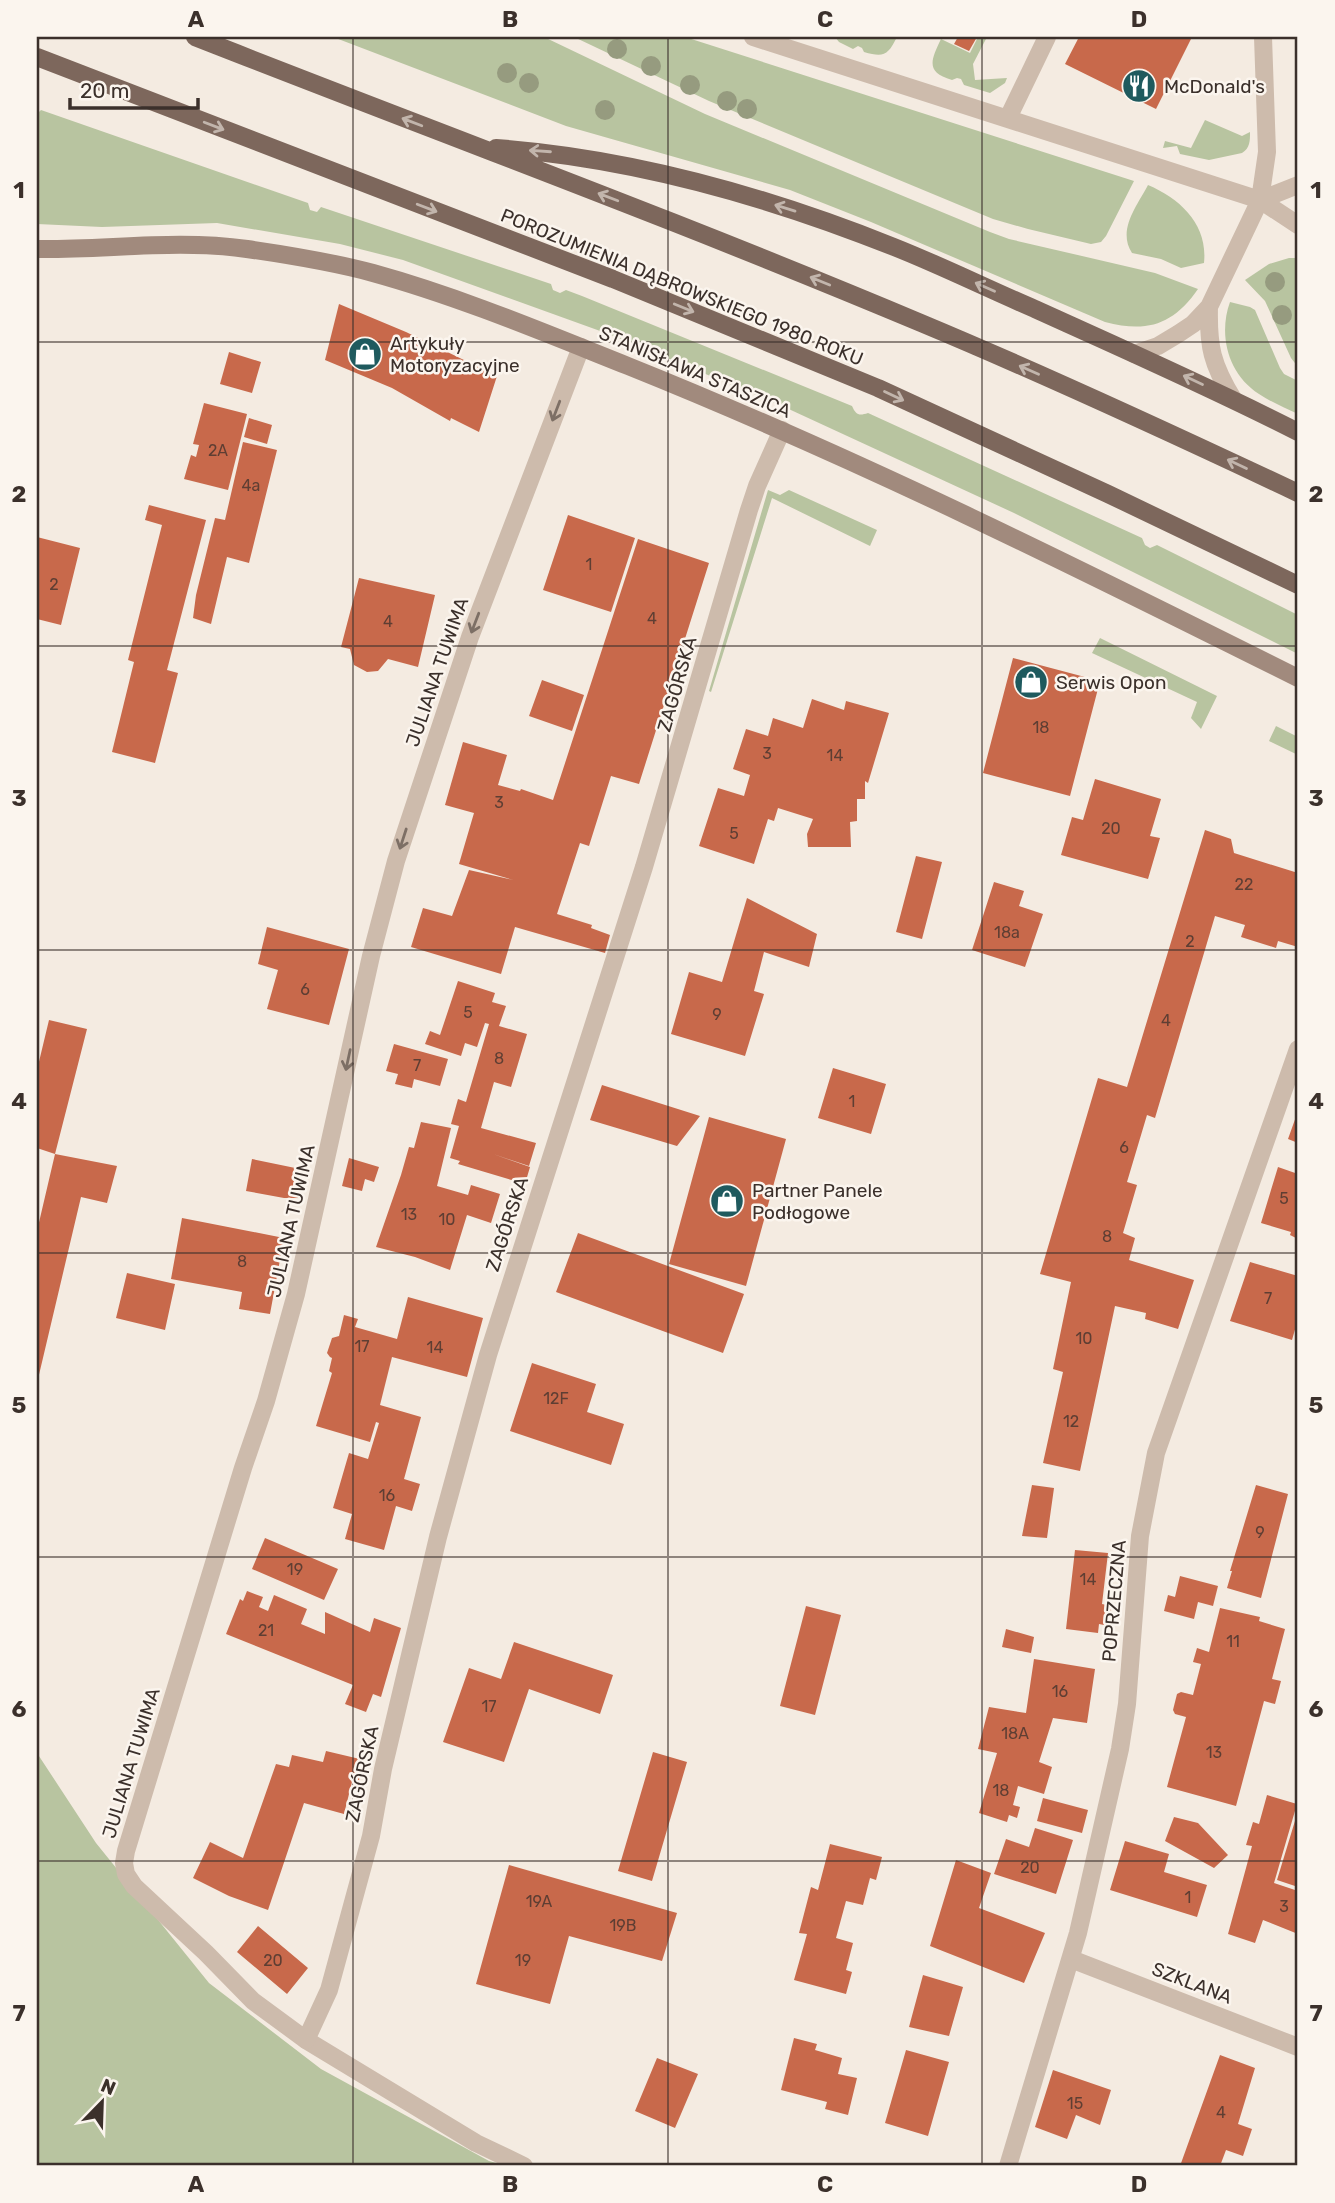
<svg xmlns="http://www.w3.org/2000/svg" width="1335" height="2203" viewBox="0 0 1335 2203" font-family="Rubik,sans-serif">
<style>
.green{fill:#b8c4a0}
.building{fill:#c8694b}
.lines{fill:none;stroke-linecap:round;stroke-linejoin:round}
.lane{stroke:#cdbbac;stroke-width:18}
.street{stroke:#cdbbac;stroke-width:18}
.secondary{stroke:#a18a7d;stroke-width:18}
.primary{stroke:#7d675c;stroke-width:18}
.tree{fill:#969b7f}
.oneway{stroke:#c2b5ac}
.oneway2{stroke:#7d6f65}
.grid{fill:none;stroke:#3b302b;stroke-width:2;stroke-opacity:0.55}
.labels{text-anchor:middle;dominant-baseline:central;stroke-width:5;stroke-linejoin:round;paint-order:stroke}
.number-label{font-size:16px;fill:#5e3e33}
.poi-label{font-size:19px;fill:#3b302b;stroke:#fbf5ee;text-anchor:start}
.street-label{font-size:19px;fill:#3b302b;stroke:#fbf5ee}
.neatline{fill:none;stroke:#3b302b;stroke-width:2.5}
.grid-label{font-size:23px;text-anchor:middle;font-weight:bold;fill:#3b302b}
</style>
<rect width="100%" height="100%" fill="#f4ebe1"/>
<path class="green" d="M333,37H544L705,114L990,232L1009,239L1155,273L1198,289C1173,325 1147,333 1105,322L871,222L790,190L566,126Z
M574,37H685L1134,181L1106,236L1101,242L1091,244L1028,229L993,219L709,101Z
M835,37H897C888,55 884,58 864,52L862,48L858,46L853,49L839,42Z
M978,37H987L973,64L975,80L1007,78L1005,83L990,93L964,85L961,79L957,78L952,80C925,72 931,60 941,39L970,53Z
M41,110L308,203L310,210L317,212L321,207L551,284L553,290L560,293L566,290L582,296L852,406C856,415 859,416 868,413L1142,538L1145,545L1150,548L1157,545L1298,615V654L1014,513L780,405L614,336L403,260L340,244L217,223L102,227L37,224V114Z
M1205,120L1242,136L1250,132C1250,141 1250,148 1242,153L1209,160L1180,154L1177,146L1163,148L1165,141L1191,148Z
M1148,185C1181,199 1208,225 1204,263L1181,268L1161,259L1132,253C1117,230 1137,206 1148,185Z
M1289,258H1298V367L1291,358L1265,301L1245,280L1269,264Z
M1230,302L1250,307L1255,310L1280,368L1284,374L1298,381V414C1285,408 1271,402 1259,394C1228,374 1218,335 1230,302Z
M768,490L780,495L789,490L877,530L870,546L772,498L711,692L709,691Z
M1100,638L1217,696L1201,729L1191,718L1197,702L1092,653Z
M1276,726L1298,737V755L1269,741Z
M37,1753L96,1843L209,1983L321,2069L489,2161L508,2166H37Z"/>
<path class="building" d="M958,37H977L969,51L954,44Z
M1079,37H1192L1156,109L1065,64Z
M339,304L406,332L497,376L479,432L451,418L450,421L392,388L325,360Z
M229,352L261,362L252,393L220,384Z
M204,403L247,414L228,490L184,479L191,455L196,457L199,445L193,444Z
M249,418L272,425L267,444L244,437Z
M243,442L277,450L249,563L227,557L211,624L193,618L196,595L215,518L225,520Z
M149,505L206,520L167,670L178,673L155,763L112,752L134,662L128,660L162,525L145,520Z
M568,515L635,538L611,612L543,590Z
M37,537L80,548L61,625L37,619Z
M638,539L709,563L639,784L611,776L589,846L580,843L557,914L592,925L591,928L610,935L605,953L515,927L501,974L411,947L423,908L452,916L469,870L513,880L459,864L474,813L445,805L463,742L507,755L498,785L520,791L521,789L553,800Z
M359,578L435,595L418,667L388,659L378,671L367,672L354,665L350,649L341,647Z
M1013,658L1100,681L1070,796L983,773Z
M542,680L584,695L572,731L529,716Z
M812,699L844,710L846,701L889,713L868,783L865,781V799H857V821L850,822L851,847H808L807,834L813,819L778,808L774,821L768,819L754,864L699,846L718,788L744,796L750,775L733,769L746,729L768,736L773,718L803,728Z
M1095,779L1161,799L1150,836L1160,838L1148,879L1061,855L1072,817L1083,820Z
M1205,830L1231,839L1234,853L1298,873V947L1278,941L1276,948L1241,937L1245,925L1215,916L1155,1118L1147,1115L1127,1182L1137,1185L1123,1233L1135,1238L1129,1260L1194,1280L1178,1329L1145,1319L1146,1313L1115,1306L1080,1471L1043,1463L1063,1372L1053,1369L1071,1282L1040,1274L1098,1078L1127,1087Z
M916,856L942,862L922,939L896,932Z
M994,882L1024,891L1019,906L1043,914L1025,967L972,950Z
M747,898L817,934L809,967L764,952L754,991L764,994L745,1056L671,1034L689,972L722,982Z
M267,927L349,949L329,1025L267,1009L278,970L258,964Z
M458,981L495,993L492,1002L506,1006L499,1026L527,1034L511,1087L494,1082L481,1128L536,1143L529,1166L493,1154L530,1167L525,1184L458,1164L460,1161L450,1158L459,1126L451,1124L458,1099L466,1102L489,1024L485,1023L477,1047L465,1043L461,1056L425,1044L430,1031L440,1035Z
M49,1020L87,1029L55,1154L117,1166L107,1203L81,1197L38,1379L37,1231L55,1154L37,1148V1070Z
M394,1044L448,1059L440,1086L414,1079L412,1088L395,1084L398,1074L386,1071Z
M833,1068L886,1084L871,1134L818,1118Z
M602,1085L700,1116L677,1146L590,1120Z
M1298,1111V1143L1288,1139Z
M709,1117L786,1139L746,1286L669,1264Z
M421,1122L451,1128L437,1186L468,1195L471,1185L500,1194L491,1223L467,1215L450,1270L415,1257L376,1247L401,1175L409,1147L414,1148Z
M349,1158L379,1167L374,1182L365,1179L362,1191L342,1186Z
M252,1159L305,1170L299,1198H284L246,1191Z
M1278,1167L1298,1174V1239L1290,1235L1291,1232L1261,1223Z
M182,1218L284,1238L270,1314L239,1309L242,1292L171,1279Z
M578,1233L744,1294L723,1353L556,1292Z
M1250,1262L1298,1276V1319L1292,1340L1230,1321Z
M127,1273L175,1284L165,1330L116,1318Z
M408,1297L483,1318L467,1377L392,1357L380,1405L421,1417L404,1479L420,1484L412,1511L396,1506L384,1550L345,1539L352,1514L333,1508L349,1453L368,1459L379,1423L376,1422L370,1442L316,1426L332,1373L329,1371L332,1358L330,1357L327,1353L332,1338L339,1336L344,1315L358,1319L355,1327L397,1339Z
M532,1363L596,1384L587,1412L624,1424L611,1465L510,1431Z
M1032,1485L1054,1488L1047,1538L1022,1536Z
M1256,1485L1288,1494L1261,1598L1227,1588L1232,1571H1230Z
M265,1538L338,1569L324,1600L252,1569Z
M1075,1550L1108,1553L1102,1604L1111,1606L1109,1626L1099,1624L1098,1633L1066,1629Z
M1180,1576L1218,1586L1213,1606L1198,1602L1194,1619L1164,1611L1168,1595L1175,1597Z
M247,1591L263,1597L259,1607L268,1611L274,1595L307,1609L301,1624L325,1634V1612L370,1632L374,1618L401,1628L381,1697L373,1694L366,1712L345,1704L353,1685L226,1634L240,1599L243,1601Z
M806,1606L841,1615L815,1715L780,1706Z
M1220,1608L1260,1617L1259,1621L1285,1629L1272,1679L1281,1681L1275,1704L1264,1701L1236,1806L1167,1787L1186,1717L1175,1714L1173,1710L1177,1694L1181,1692L1193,1695L1201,1664L1193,1662L1197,1648L1209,1652Z
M1006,1629L1034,1637L1031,1653L1002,1647Z
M514,1642L613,1675L600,1714L529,1689L504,1762L443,1742L469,1668L501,1679Z
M1034,1659L1095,1669L1087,1723L1053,1718L1039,1762L1052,1767L1044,1794L1018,1786L1013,1805L1020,1807L1017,1818L1009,1815L1007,1822L979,1813L997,1753L978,1749L989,1707L1026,1713Z
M326,1751L364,1760L358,1784L352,1782L344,1814L304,1803L268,1910L229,1896L193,1878L210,1842L243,1858L276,1764L289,1767L292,1755L323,1762Z
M653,1752L687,1762L652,1881L618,1871Z
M1267,1795L1297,1804L1274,1883L1298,1891V1934L1263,1920L1255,1943L1228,1934L1252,1846L1246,1845L1253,1822L1259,1824Z
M1043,1798L1088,1810L1082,1833L1037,1821Z
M1298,1811V1887L1277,1880Z
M1174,1817L1198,1823L1228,1855L1214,1868L1165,1841Z
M1035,1828L1073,1840L1056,1894L994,1874L1006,1839L1029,1847Z
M1125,1841L1169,1854L1164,1872L1207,1885L1197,1917L1110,1890Z
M830,1844L882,1857L876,1880L870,1878L863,1905L846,1901L836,1938L853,1943L846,1970L852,1972L846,1994L794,1980L807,1934L799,1933L811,1887L818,1890Z
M956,1860L991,1873L979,1908L1045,1933L1024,1983L930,1946Z
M509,1865L677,1913L662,1961L569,1936L550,2004L476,1984Z
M258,1926L308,1968L287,1994L237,1952Z
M923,1975L963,1987L949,2036L909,2027Z
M794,2038L817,2044L815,2050L842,2058L838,2074L857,2078L848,2115L825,2109L827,2102L781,2090Z
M906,2050L949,2062L928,2136L885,2123Z
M1220,2055L1255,2068L1238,2124L1252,2129L1243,2156L1226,2150L1220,2166H1180Z
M657,2058L698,2074L675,2128L635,2111Z
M1053,2070L1111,2090L1100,2125L1076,2115L1067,2139L1035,2127Z"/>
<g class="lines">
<path class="lane" d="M753,37L1260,200L1298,225
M1008,118L1047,37
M1260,200L1298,185
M1209,307C1208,347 1212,364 1233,399
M1134,354L1158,346L1178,334L1193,324L1209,307L1260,200L1267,152L1263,37
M306,2040L476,2143L524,2166"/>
<path class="street" d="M581,347L470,637L396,861L371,956L296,1294L266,1401L243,1468L126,1851L124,1863L126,1874L134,1886L206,1953L253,2001L306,2040L329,1990L371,1836L383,1769L438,1537L488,1355L644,867L749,510L757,486L782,430
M1071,1959L1298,2047
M1008,2166L1078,1933L1120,1749L1127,1704L1140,1536L1156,1453L1298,1049"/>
<path class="secondary" d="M37,249C107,250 177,239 247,249C289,255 332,262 373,273C460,297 545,333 628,366C857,458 1078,568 1298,678"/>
<path class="primary" d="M195,37C437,132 681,222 921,323C1048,376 1173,434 1298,493
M37,57L613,279L878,388L1108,494L1298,585
M496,148C631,158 769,197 894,247C942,266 988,289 1035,309C1123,349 1212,388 1298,432"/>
</g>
<g class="tree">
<circle cx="617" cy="49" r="10"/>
<circle cx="651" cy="66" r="10"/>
<circle cx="507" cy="73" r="10"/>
<circle cx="529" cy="83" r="10"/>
<circle cx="690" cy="85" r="10"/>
<circle cx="727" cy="101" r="10"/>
<circle cx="747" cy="109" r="10"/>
<circle cx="605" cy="110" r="10"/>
<circle cx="1275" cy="282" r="10"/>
<circle cx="1282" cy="315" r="10"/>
</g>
<defs><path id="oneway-shaft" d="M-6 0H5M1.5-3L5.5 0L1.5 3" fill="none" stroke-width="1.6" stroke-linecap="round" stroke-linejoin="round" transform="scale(1.75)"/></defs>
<g class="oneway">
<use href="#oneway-shaft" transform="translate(412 122) rotate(-159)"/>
<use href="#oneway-shaft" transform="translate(214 126) rotate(21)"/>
<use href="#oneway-shaft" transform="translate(540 151) rotate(-176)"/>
<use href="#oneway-shaft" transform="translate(608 197) rotate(-159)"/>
<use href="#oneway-shaft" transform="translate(427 208) rotate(21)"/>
<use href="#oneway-shaft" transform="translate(785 208) rotate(-163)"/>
<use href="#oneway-shaft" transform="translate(820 281) rotate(-158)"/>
<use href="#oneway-shaft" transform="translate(985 287) rotate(-156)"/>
<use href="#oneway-shaft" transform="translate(684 308) rotate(22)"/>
<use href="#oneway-shaft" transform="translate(1029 370) rotate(-156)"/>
<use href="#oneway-shaft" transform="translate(1193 380) rotate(-155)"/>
<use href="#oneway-shaft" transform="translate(894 396) rotate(25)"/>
<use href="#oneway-shaft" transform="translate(1237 464) rotate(-155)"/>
</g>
<g class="oneway2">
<use href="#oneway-shaft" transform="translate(556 411) rotate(111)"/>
<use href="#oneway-shaft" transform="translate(475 623) rotate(111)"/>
<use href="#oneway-shaft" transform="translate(403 839) rotate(108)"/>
<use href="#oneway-shaft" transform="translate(348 1060) rotate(102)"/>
</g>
<path class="grid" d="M353,37V2166M668,37V2166M982,37V2166M37,342H1298M37,646H1298M37,950H1298M37,1253H1298M37,1557H1298M37,1861H1298"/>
<defs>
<g id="restaurant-disc" transform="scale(1.75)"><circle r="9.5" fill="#1f5a5e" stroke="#fbf5ee"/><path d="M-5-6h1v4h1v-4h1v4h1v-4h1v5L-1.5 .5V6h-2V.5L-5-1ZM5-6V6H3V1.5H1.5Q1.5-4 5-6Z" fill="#fff"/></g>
<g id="shop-disc" transform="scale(1.75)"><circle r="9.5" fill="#1f5a5e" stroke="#fbf5ee"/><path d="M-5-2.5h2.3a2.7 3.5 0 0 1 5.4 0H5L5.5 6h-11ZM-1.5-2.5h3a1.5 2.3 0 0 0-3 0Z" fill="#fff"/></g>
</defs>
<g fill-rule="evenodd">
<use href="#restaurant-disc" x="1139" y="86"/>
<use href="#shop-disc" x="365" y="354"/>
<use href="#shop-disc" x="1031" y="682"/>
<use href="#shop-disc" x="727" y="1201"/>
</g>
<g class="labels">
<g class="number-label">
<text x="218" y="450">2A</text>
<text x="251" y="485">4a</text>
<text x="589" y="564">1</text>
<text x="54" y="584">2</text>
<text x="652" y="618">4</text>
<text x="388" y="621">4</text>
<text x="1041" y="727">18</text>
<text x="767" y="753">3</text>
<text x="835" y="755">14</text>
<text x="499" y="802">3</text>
<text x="1111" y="828">20</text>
<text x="734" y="833">5</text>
<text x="1244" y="884">22</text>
<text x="1007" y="932">18a</text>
<text x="1190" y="941">2</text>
<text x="305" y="989">6</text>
<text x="468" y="1012">5</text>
<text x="717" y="1014">9</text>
<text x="1166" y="1020">4</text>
<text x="499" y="1058">8</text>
<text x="417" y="1065">7</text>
<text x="852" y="1101">1</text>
<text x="1124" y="1147">6</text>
<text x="1284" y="1198">5</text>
<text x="409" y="1214">13</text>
<text x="447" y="1219">10</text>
<text x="1107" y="1236">8</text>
<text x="242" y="1261">8</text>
<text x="1268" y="1298">7</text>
<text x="1084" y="1338">10</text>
<text x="362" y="1346">17</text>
<text x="435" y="1347">14</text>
<text x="556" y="1398">12F</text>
<text x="1071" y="1421">12</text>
<text x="387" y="1495">16</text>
<text x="1260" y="1532">9</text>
<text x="295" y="1569">19</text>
<text x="1088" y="1579">14</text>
<text x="266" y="1630">21</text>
<text x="1233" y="1641">11</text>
<text x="1060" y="1691">16</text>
<text x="489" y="1706">17</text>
<text x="1015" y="1733">18A</text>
<text x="1214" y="1752">13</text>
<text x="1001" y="1790">18</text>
<text x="1030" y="1867">20</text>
<text x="1188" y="1897">1</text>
<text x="539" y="1901">19A</text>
<text x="1284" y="1906">3</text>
<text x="623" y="1925">19B</text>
<text x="273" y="1960">20</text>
<text x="523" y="1960">19</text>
<text x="1075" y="2103">15</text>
<text x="1221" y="2112">4</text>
</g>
<g class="poi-label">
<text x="1164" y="86">McDonald's</text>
<text x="390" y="343">Artykuły<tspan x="390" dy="22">Motoryzacyjne</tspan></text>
<text x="1056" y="682">Serwis Opon</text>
<text x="752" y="1190">Partner Panele<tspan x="752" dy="22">Podłogowe</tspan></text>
</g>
<g class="street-label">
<text transform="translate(682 287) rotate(22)">POROZUMIENIA DĄBROWSKIEGO 1980 ROKU</text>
<text transform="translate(695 372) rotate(23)">STANISŁAWA STASZICA</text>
<text transform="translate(437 672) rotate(-71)">JULIANA TUWIMA</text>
<text transform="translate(677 684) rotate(-74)">ZAGÓRSKA</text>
<text transform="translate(291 1221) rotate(-77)">JULIANA TUWIMA</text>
<text transform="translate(507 1224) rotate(-72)">ZAGÓRSKA</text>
<text transform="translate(1114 1601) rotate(-85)">POPRZECZNA</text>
<text transform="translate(131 1763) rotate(-73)">JULIANA TUWIMA</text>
<text transform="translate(362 1774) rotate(-78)">ZAGÓRSKA</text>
<text transform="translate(1192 1983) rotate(21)">SZKLANA</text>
</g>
</g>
<rect width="1335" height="2203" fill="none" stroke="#fbf5ee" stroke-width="77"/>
<g transform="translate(102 2102) rotate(23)" stroke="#fbf5ee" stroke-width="5" paint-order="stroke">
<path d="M0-5L12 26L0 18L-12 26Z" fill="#3b302b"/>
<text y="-10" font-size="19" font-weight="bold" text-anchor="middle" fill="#3b302b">N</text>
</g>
<path d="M70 98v10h128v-10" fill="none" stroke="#3b302b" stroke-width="3.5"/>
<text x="80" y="98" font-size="21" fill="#3b302b" stroke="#fbf5ee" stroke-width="5" paint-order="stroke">20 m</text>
<rect x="38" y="38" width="1258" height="2126" class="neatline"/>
<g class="grid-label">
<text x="196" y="27">A</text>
<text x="510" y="27">B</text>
<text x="825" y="27">C</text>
<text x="1139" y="27">D</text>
<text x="19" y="198">1</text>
<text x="1316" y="198">1</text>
<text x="19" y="502">2</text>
<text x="1316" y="502">2</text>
<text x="19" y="806">3</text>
<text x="1316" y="806">3</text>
<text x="19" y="1109">4</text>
<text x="1316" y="1109">4</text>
<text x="19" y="1413">5</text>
<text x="1316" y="1413">5</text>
<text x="19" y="1717">6</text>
<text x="1316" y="1717">6</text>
<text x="19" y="2021">7</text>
<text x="1316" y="2021">7</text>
<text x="196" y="2192">A</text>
<text x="510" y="2192">B</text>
<text x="825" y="2192">C</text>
<text x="1139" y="2192">D</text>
</g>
</svg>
